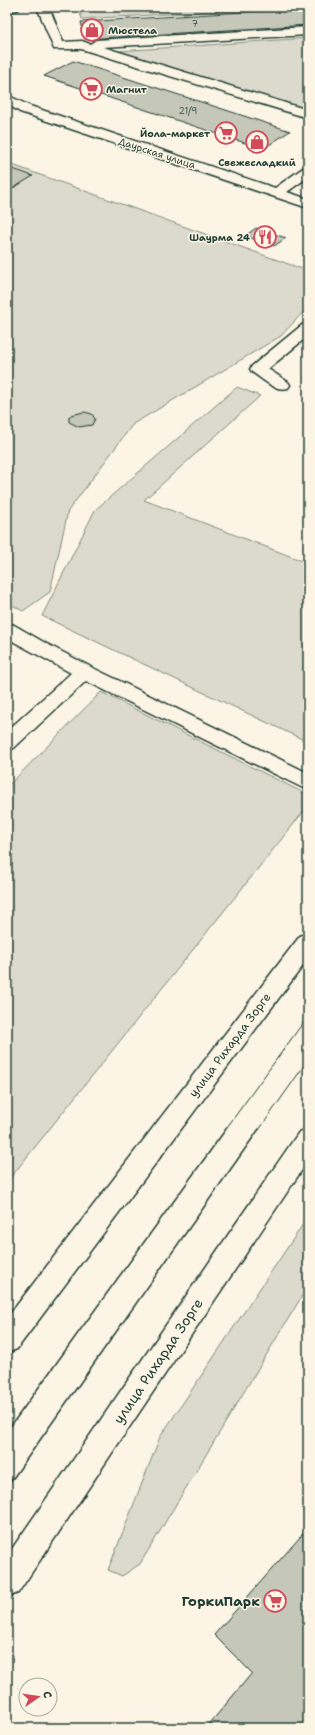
<svg xmlns="http://www.w3.org/2000/svg" width="315" height="1735" viewBox="0 0 315 1735" font-family="'Shantell Sans',sans-serif">
<style>
.green{fill:#dcdacc;stroke:#7e8c80}
.building{fill:#c5c7b9;stroke:#1f3d34}
.lines{fill:none;stroke-linecap:round;stroke-linejoin:round}
.minor-casing{stroke:#1f3d34;stroke-width:3}
.major-casing{stroke:#1f3d34;stroke-width:3}
.minor{fill:#fcf5e5;fill-rule:evenodd}
.major{fill:#fcf5e5;fill-rule:evenodd}
.tram-far1{stroke:#1f3d34;stroke-width:1}
.tram{stroke:#1f3d34;stroke-width:1.5}
.labels{text-anchor:middle;dominant-baseline:central;stroke-width:3;stroke-linejoin:round;paint-order:stroke}
.far-number-label{font-size:9px;fill:#486055}
.far-poi-label{font-size:10px;font-weight:bold;fill:#1f3d34;stroke:#fcf5e5;text-anchor:start}
.far-street-label{font-size:10px;fill:#1f3d34;stroke:#fcf5e5}
.street-label{font-size:12px;fill:#1f3d34;stroke:#fcf5e5}
.near-street-label{font-size:14px;fill:#1f3d34;stroke:#fcf5e5}
.near-poi-label{font-size:14px;font-weight:bold;fill:#1f3d34;stroke:#fcf5e5;text-anchor:end}
</style>
<rect width="100%" height="100%" fill="#fcf5e5"/>
<filter id="ink" filterUnits="userSpaceOnUse"><feTurbulence type="fractalNoise" baseFrequency=".025" numOctaves="2"/><feDisplacementMap in="SourceGraphic" scale="8" xChannelSelector="R" yChannelSelector="G"/><feConvolveMatrix kernelMatrix="1 2 1 2 8 2 1 2 1" color-interpolation-filters="sRGB"/></filter>
<g filter="url(#ink)">
<path class="green" d="M136,7H294L82,19L79,10Z
M308,38V110L118,51Z
M7,163L308,271V307L281,336L133,424L68,511L50,592L23,611L7,602Z
M237,387L260,396L144,500L308,563V742L42,616L95,510Z
M101,692L308,795V806L7,1182V787Z
M308,1217V1286L140,1564L122,1576L108,1570L160,1437Z"/>
<path class="building" d="M308,8V25L85,39L81,22Z
M73,61L198,101L290,131L263,149L44,76Z
M7,167L33,176L7,192Z
M256,228L286,238L274,246L245,236Z
M84,412L92,414L95,419L92,425L79,427L69,422V417L71,415Z
M308,1528V1728H206L252,1673L214,1635Z"/>
<g class="lines">
<g class="minor-casing">
<path id="minor" d="M7,7H20L18,10L7,11Z
M37,7H49L63,42L82,41L90,44L96,40L308,27V35L103,47L308,110V118L81,49H54Z
M7,95L30,106L275,188L303,168L308,167V177L287,192L308,199V208L20,112L7,104Z
M308,323V336L268,369L288,382L290,385L288,388C275,392 263,379 252,372L250,369L252,366L302,325Z
M7,623L14,625L47,644L91,667L308,773V789L301,787L86,681L14,748L7,750V731L71,673L7,638Z"/>
</g>
<g class="major-casing">
<path id="major" d="M308,933V959L17,1349L7,1353V1318L300,936Z
M308,1129V1161L18,1593L7,1597V1556L299,1132Z"/>
</g>
<use href="#minor" class="minor"/>
<use href="#major" class="major"/>
<path class="tram-far1" d="M225,1130L308,1016
M259,1130L308,1060"/>
<path class="tram" d="M7,1431L226,1129
M7,1487L259,1129"/>
</g>
</g>
<defs>
<g id="shop-ring" transform="scale(1.15)"><circle r="9.5" fill="#fcf5e5" stroke="#d1495b" stroke-width="1.5"/><path d="M-5-2.5h2.3a2.7 3.5 0 0 1 5.4 0H5L5.5 6h-11ZM-1.5-2.5h3a1.5 2.3 0 0 0-3 0Z" fill="#d1495b"/></g>
<g id="supermarket-ring" transform="scale(1.15)"><circle r="9.5" fill="#fcf5e5" stroke="#d1495b" stroke-width="1.5"/><path d="M-6-5.5h2.5l.6 2H6L4.5 2H-2.5L-4.4-4H-6ZM-1.5 3.2a1.3 1.3 0 1 0 .1 0ZM3 3.2a1.3 1.3 0 1 0 .1 0Z" fill="#d1495b"/></g>
<g id="restaurant-ring" transform="scale(1.15)"><circle r="9.5" fill="#fcf5e5" stroke="#d1495b" stroke-width="1.5"/><path d="M-5-6h1v4h1v-4h1v4h1v-4h1v5L-1.5 .5V6h-2V.5L-5-1ZM5-6V6H3V1.5H1.5Q1.5-4 5-6Z" fill="#d1495b"/></g>
</defs>
<g fill-rule="evenodd">
<use href="#shop-ring" x="92" y="30"/>
<use href="#supermarket-ring" x="91" y="89"/>
<use href="#supermarket-ring" x="226" y="133"/>
<use href="#shop-ring" x="257" y="142"/>
<use href="#restaurant-ring" x="265" y="237"/>
<use href="#supermarket-ring" x="275" y="1601"/>
</g>
<g class="labels">
<g class="far-number-label">
<text x="195" y="24">7</text>
<text x="188" y="111">21/9</text>
</g>
<g class="far-poi-label">
<text x="108" y="30">Мюстела</text>
<text x="106" y="89">Магнит</text>
<text x="210" y="133" text-anchor="end">Йола-маркет</text>
<text x="257" y="162" text-anchor="middle">Свежесладкий</text>
<text x="250" y="237" text-anchor="end">Шаурма 24</text>
</g>
<g class="far-street-label">
<text transform="translate(157 153) rotate(18)">Даурская улица</text>
</g>
<g class="street-label">
<text transform="translate(230 1045) rotate(-53)">улица Рихарда Зорге</text>
</g>
<g class="near-street-label">
<text transform="translate(158 1361) rotate(-56)">улица Рихарда Зорге</text>
</g>
<g class="near-poi-label">
<text x="260" y="1601">ГоркиПарк</text>
</g>
</g>
<rect width="315" height="1735" fill="none" stroke="#fcf5e5" stroke-width="24"/>
<rect x="12" y="12" width="291" height="1711" fill="none" stroke="#1f3d34" stroke-width="1.5" filter="url(#ink)"/>
<g transform="translate(38 1697) rotate(77)"><circle r="19" fill="#fcf5e5" stroke="#a4ab9e"/>
<path d="M0-3L7 15L0 10L-7 15Z" fill="#d1495b"/>
<text y="-6" font-size="11" font-weight="bold" text-anchor="middle" fill="#1f3d34">С</text>
</g>
</svg>
